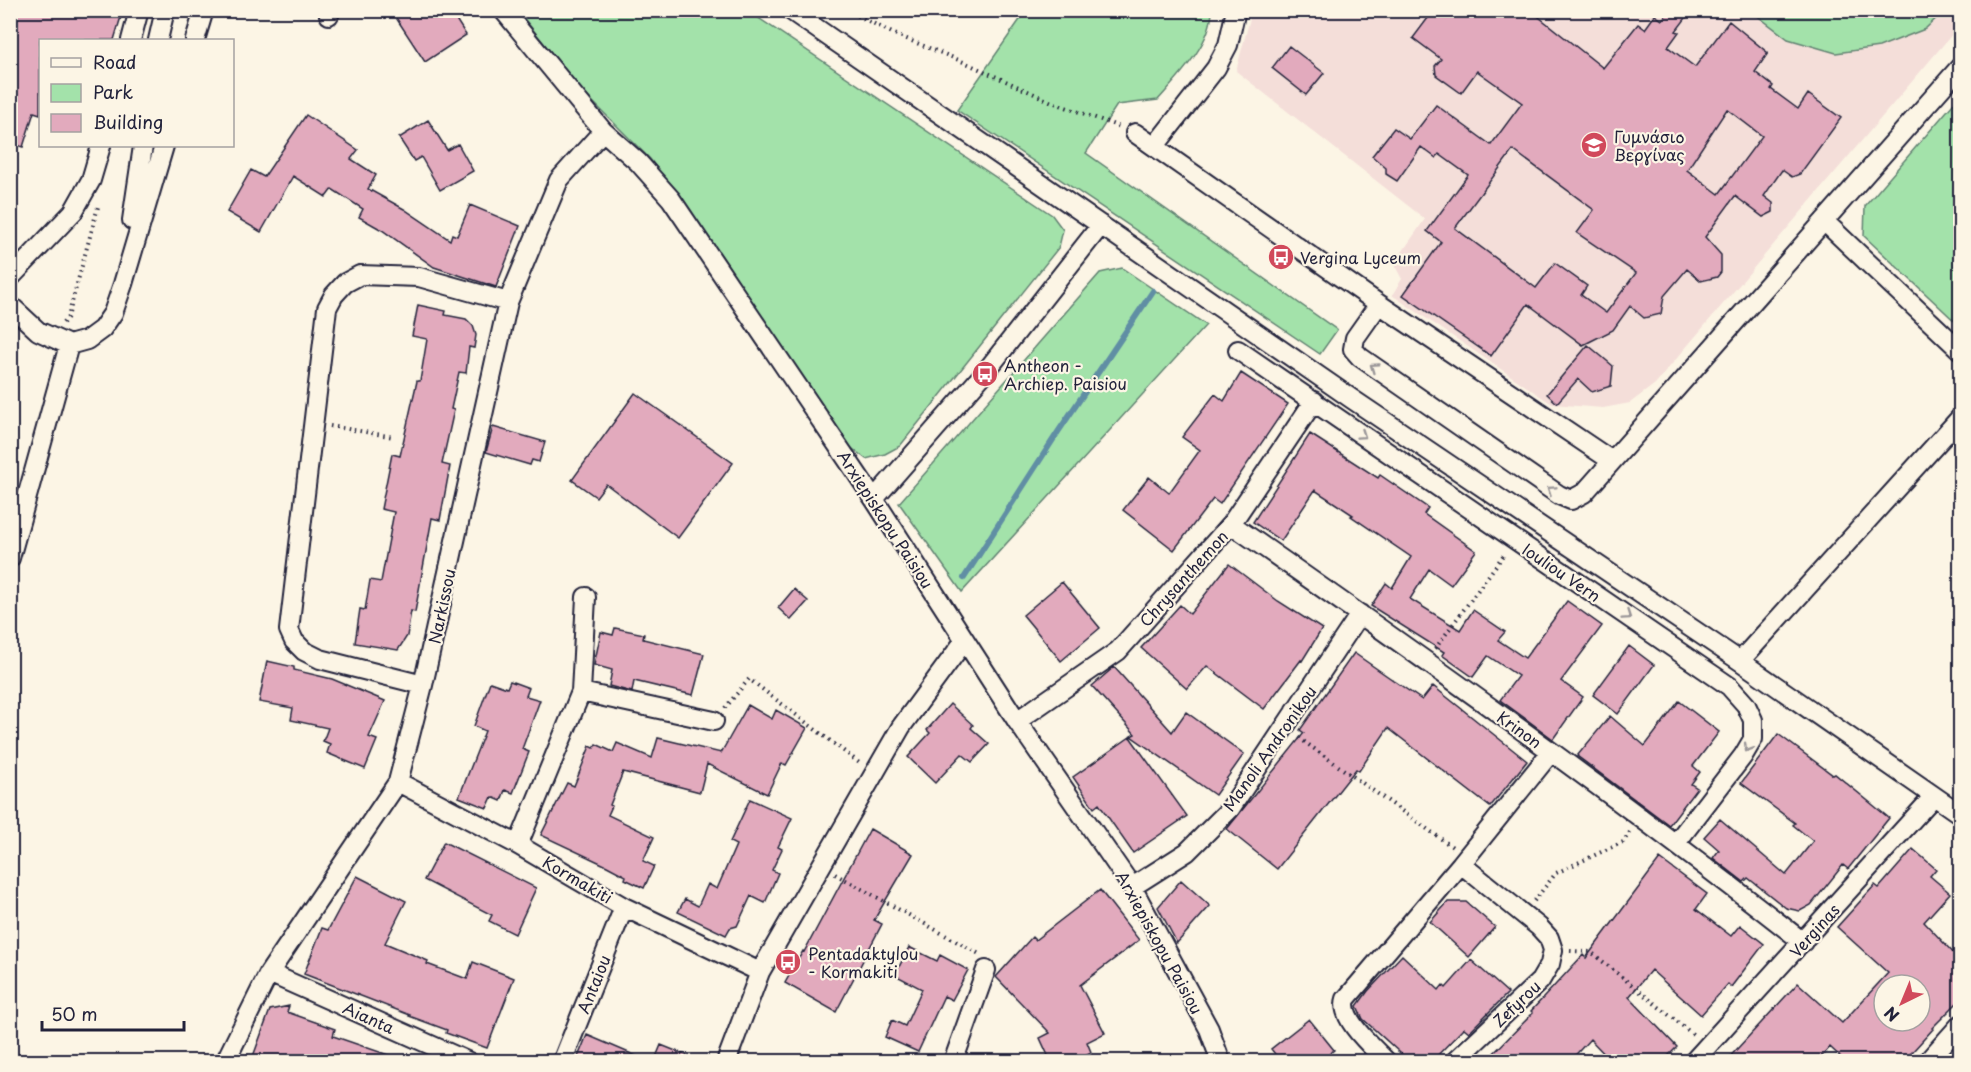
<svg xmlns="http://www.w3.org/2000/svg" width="1971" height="1072" viewBox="0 0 1971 1072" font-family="'Playpen Sans',sans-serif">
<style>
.built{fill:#f4ded9}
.green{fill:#a3e2aa;stroke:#628272;stroke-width:1.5}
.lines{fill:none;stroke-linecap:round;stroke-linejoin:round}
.stream{stroke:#608ea4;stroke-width:6}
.building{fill:#e2aabd;stroke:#22223b;stroke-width:1.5;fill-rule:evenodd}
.minor-casing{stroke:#22223b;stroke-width:22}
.path{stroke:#22223b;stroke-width:4;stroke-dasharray:1.5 4.5;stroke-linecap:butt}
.minor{stroke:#fcf5e5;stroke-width:18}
.oneway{stroke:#9a9698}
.labels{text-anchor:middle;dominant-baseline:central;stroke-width:4.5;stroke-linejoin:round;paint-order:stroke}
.poi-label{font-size:16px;fill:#22223b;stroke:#fcf5e5;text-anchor:start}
.street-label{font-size:16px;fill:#22223b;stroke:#fcf5e5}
</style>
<rect width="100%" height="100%" fill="#fcf5e5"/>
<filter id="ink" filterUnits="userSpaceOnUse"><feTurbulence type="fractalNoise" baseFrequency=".0167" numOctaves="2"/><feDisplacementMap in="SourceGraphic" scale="12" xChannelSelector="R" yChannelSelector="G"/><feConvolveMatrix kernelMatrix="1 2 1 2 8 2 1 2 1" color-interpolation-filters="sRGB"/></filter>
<g filter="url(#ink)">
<path class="built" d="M1252,11H1960V25L1655,384L1630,403L1603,408L1552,404L1392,295L1402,279L1394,264L1425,219L1236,71Z"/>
<path class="green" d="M518,11H748L1052,215L1063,230L1059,247L900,446L885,454L866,459L849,446L721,255L650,159L583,92Z
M1026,11H1212C1211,44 1179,76 1158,100L1117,105L1086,153L1337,330L1320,354L957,110Z
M1751,11H1944L1925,29L1879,47L1836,53L1788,39Z
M1960,96V326L1864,236L1865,206Z
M1122,268L1206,325L962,592L899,503L1100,273Z"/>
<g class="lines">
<path class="stream" d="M964,578L1058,432L1153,291"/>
</g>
<path class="building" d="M10,10H123L114,40H40V114L34,112L23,147L10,143Z
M391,10H450L466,35L425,62Z
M1434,10H1530L1603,68L1638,24L1645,29L1655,15L1662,20L1670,10H1676L1686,18L1676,31L1679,32L1668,47L1695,67L1729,21L1768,53L1755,72L1773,86L1771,89L1798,109L1808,94L1841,118L1800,174L1792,177L1782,170L1764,196L1773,203V212L1763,217L1735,196L1705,237L1721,255V272L1717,277L1701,281L1687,269L1664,296L1661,314L1644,318L1630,306L1613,330L1583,345L1528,304L1491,356L1403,295L1441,242L1427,231L1468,175L1439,154L1436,158L1421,147L1397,181L1386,174V168L1372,156L1394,128L1410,139L1436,105L1491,145L1522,103L1477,71L1461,93L1436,75L1435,66L1441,59L1413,38ZM1727,109L1762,136L1719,194L1687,170ZM1513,150L1594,210L1577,233L1636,273L1606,313L1581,295L1587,286L1555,263L1536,288L1455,228Z
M1289,46L1324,73L1306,95L1272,68Z
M306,115L358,150L351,159L376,175L368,189L404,209L450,240L452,234L457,236L470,205L520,226L496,287L434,267L382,230L359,217L363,209L332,189L326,197L293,176L261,232L227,212L251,170L264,177Z
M428,120L447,150L458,144L473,171L440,190L421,157L414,161L399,138Z
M418,305L446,311L445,315L466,319L473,326L476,335L474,348L469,347L466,373L459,372L451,409L454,410L442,464L450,466L440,520L432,518L415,612L411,611L407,636L398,650L355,643L360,609L365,610L370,580L381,582L394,512L381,509L392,454L400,456L417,381H420L427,339L412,336Z
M1588,345L1613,366L1611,386L1592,392L1578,379L1557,403L1547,394Z
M1241,373L1288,404L1220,504L1213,499L1174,550L1123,510L1149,477L1169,493L1200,450L1182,437L1215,394L1224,401Z
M635,393L733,463L678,538L606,484L596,497L572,480Z
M493,427L545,442L539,462L532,460L530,465L486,452Z
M1310,434L1378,478L1380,475L1428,508L1424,514L1476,551L1451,585L1429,569L1410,599L1460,630L1473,610L1505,632L1498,640L1525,658L1567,601L1602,626L1561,681L1583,697L1553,739L1500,700L1518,676L1488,656L1473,677L1442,655L1444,652L1371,606L1386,583L1392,588L1411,557L1351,516L1353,515L1315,490L1281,541L1253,522Z
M1229,564L1278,601L1322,629L1302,661L1301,660L1264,709L1207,666L1187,689L1141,648L1180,605L1190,614Z
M1062,582L1100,628L1061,661L1023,615Z
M794,589L808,601L791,620L778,608Z
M615,628L644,634L643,639L704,654L693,695L634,681L632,692L609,686L612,670L594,665L601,632L613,635Z
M1629,646L1654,665L1618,714L1593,695Z
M1354,653L1422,700L1433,686L1527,761L1490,807L1388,728L1359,771L1356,769L1277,869L1227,829L1304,733L1300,730Z
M267,661L294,667V670L332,679L385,701L369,737L377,740L365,769L327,753L330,744L323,741L328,728L291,720L293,708L259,702Z
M1114,667L1172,732L1186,712L1244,754L1215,795L1131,736L1135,734L1092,686Z
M510,681L529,688L526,696L540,700L522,749L529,752L513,793L505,790L501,801L492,797L487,808L459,797L485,731L474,726L490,682L507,688Z
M1679,701L1719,732L1693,766L1700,772L1691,784L1697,788L1669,825L1577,756L1610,716L1645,746Z
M950,704L973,725L971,728L989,744L972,762L962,754L935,783L908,757L930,733L927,730Z
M748,705L772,719L776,710L807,728L786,765L782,763L767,794L707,764L700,792L623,772L610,805L612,806L608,815L654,837L643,861L654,866L644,888L625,879L626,876L607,866L541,835L567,783L574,786L590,746L594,748L596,744L613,752L617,743L652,758L658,738L721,753Z
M1778,734L1833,775L1835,774L1889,818L1848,869L1843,865L1811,905L1800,911L1786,908L1748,878L1744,882L1713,858L1719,850L1704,837L1720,819L1786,875L1813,841L1793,825L1795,823L1741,783Z
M1130,737L1187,816L1133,853L1099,804L1094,808L1073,777Z
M750,799L792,818L778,847L782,849L772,870L778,873L765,903L751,896L737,926L730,928L726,935L678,912L685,899L698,906L708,884L717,889L736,845L730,842Z
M870,829L913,854L874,920L882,924L836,1012L785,983L803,951L804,952Z
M444,842L536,888L515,934L489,921L492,915L424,880Z
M1913,849L1936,869L1930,876L1950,893L1924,922L1960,960V1000L1932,1028L1933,1029L1903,1062H1846L1830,1047L1817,1062H1725L1798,983L1842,1023L1888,973L1837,927L1875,885L1879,888ZM1884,985H1920V1021H1884Z
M1660,859L1707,894L1696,909L1731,936L1740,925L1764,944L1731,987L1728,984L1701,1015L1651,970L1629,997L1677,1047L1662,1062H1612L1590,1039L1569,1062H1485L1533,1013L1531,1011L1583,955L1586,958Z
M357,876L406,901L385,943L428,961L427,964L467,979L473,962L514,978L487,1048L446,1033L447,1030L409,1016L410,1015L304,974L322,928L328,930Z
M1181,880L1210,906L1177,943L1158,907Z
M1100,890L1139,940L1080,985L1105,1033L1087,1042L1091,1052L1073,1062H1051L1040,1038L1050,1033L996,977L1032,937L1035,940Z
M1448,902H1466L1495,927L1469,957L1430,922Z
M909,947L937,961L940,955L968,970L952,1000L944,996L918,1052L885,1037L892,1020L905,1026L922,989L895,975Z
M1402,955L1439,990L1443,985L1446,988L1471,960L1508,993L1469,1032L1464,1028L1431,1062H1410L1363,1019L1357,1006L1368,991Z
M289,1006L287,1012L335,1029L333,1036L400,1059V1062H251L270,1010Z
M1309,1019L1334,1050L1320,1062H1281L1271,1049Z
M587,1035L648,1061V1062H576Z
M661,1045L701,1061V1062H654Z"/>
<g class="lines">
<g class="minor-casing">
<path id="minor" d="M503,10L603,131L638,162L671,199L874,499L1017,721L1132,887L1209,1029L1221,1062
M790,10L1352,399L1740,661L1960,814
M329,15L331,10
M131,40L139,10
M158,40L165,10
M195,40L204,10
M1135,133L1379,304L1612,461
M1155,146L1216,68L1228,45L1236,10
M132,220L143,146
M1824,221L1960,350
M10,278L73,212L91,180L101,146
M1379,304L1355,338L1353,349L1360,357L1559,495L1571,500L1584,493L1960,67
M10,305L38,331L69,345L87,340L102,329L113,313L123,284L164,146
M1238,350L1729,686L1746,705L1753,720V739L1743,756L1676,843
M874,499L987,370L1101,225
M1231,524C1425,659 1617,796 1803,942
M10,558L69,345
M1740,661L1960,418
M423,685L320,659L304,651L294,641L289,630L327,308L334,295L345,283L360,275L419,277L508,302
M581,692L714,721
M1017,721L1118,651L1231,524L1314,401
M398,782L518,845L624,907L760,972
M518,845L581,692L586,597
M1132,887L1187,852L1230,809L1360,614
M269,973L469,1062
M225,1062L269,973L398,782L423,685L508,302L559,180L603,131
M562,1062L624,907
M726,1062L760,972L901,727L965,640
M953,1062L986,970
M1387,1062C1374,1048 1339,1019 1346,999L1461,864L1551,752
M1454,1062L1540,981L1550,964L1553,950L1549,938L1539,927L1461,864
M1693,1062L1934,796
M1927,1062L1960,1025"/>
</g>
<path class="path" d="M847,10L892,33L966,63L1052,102L1120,127
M63,323L68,317L98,207
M330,426L394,437
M1435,649L1505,553
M725,708L749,679L862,765
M1299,738L1454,848
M835,874L981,955
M1534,901L1556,873L1623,842L1630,832
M1570,951L1591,952L1695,1036"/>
<use href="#minor" class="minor"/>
</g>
<defs><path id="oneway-chevron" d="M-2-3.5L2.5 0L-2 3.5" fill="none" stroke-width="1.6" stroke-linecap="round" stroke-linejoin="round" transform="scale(1.5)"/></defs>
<g class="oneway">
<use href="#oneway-chevron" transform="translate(1374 367) rotate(-145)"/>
<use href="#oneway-chevron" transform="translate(1362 435) rotate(34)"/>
<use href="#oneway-chevron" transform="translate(1551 490) rotate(-146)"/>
<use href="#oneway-chevron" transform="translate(1627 616) rotate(34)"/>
<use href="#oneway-chevron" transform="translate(1748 748) rotate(121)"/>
</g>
</g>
<defs>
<g id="school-disc" transform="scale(1.35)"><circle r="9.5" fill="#d1495b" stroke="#fcf5e5"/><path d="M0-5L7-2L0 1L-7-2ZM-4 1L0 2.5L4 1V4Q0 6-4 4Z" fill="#fff"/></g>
<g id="bus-disc" transform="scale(1.35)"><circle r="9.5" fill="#d1495b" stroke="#fcf5e5"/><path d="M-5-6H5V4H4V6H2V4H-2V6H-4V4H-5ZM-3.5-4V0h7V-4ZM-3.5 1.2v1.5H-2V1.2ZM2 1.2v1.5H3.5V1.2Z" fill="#fff"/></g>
</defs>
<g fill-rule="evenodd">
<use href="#school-disc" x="1594" y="145"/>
<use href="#bus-disc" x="1281" y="257"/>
<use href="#bus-disc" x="985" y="374"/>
<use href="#bus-disc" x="788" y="962"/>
</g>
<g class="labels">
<g class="poi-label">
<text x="1614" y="136">Γυμνάσιο<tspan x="1614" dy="18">Βεργίνας</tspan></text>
<text x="1300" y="257">Vergina Lyceum</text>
<text x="1004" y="365">Antheon -<tspan x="1004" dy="18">Archiep. Paisiou</tspan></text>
<text x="808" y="953">Pentadaktylou<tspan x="808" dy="18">- Kormakiti</tspan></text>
</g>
<g class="street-label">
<text transform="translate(886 519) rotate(57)">Arxiepiskopu Paisiou</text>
<text transform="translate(1562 572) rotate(34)">Iouliou Vern</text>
<text transform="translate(1183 578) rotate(-48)">Chrysanthemon</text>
<text transform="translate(441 606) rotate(-78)">Narkissou</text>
<text transform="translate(1520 729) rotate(36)">Krinon</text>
<text transform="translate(1269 748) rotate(-55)">Manoli Andronikou</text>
<text transform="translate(578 879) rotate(30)">Kormakiti</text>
<text transform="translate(1814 930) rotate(-48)">Verginas</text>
<text transform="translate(1160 942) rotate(61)">Arxiepiskopu Paisiou</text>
<text transform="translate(593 984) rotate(-68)">Antaiou</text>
<text transform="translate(1516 1003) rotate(-44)">Zefyrou</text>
<text transform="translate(369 1017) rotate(24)">Aianta</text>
</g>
</g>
<rect width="1971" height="1072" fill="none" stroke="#fcf5e5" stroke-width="36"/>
<rect x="18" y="18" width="1935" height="1036" fill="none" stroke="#22223b" stroke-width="2" filter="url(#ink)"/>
<rect x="39" y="39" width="195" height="108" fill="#fcf5e5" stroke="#a5a1a1" stroke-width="1.5"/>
<rect x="51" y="58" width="30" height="9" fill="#fcf5e5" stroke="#a5a1a1" stroke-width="1.5"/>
<text x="93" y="69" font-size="18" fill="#22223b">Road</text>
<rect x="51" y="84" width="30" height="18" fill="#a3e2aa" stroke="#a5a1a1" stroke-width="1.5"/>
<text x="93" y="99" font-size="18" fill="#22223b">Park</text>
<rect x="51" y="114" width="30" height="18" fill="#e2aabd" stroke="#a5a1a1" stroke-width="1.5"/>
<text x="93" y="129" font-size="18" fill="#22223b">Building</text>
<g transform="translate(1902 1003) rotate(223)"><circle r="28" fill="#fcf5e5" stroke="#a5a1a1" stroke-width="1.5"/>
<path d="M0-4.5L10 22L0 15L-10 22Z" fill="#d1495b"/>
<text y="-9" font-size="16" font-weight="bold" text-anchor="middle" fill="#22223b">N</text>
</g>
<path d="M42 1021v9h142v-9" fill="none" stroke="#22223b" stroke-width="3"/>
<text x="51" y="1021" font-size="18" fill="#22223b" stroke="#fcf5e5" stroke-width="4.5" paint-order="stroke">50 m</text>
</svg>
